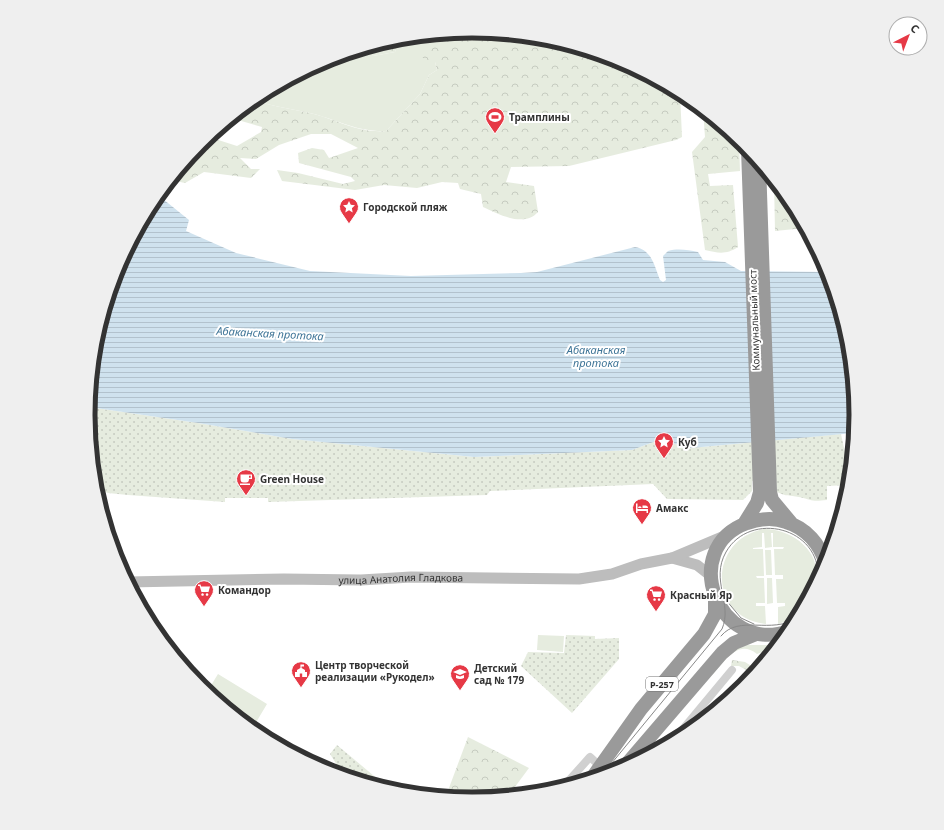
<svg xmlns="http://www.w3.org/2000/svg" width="944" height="830" viewBox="0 0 944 830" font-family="'Noto Sans',sans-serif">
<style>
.grass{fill:#e6ecdf}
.forest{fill:url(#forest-crowns)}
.park{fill:url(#park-dots)}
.water{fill:url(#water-rules)}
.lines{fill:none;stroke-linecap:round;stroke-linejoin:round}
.street{stroke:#d0d0d0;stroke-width:8}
.secondary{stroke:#bdbdbd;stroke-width:11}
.highway{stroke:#9a9a9a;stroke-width:14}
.tram{stroke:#888;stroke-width:1}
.labels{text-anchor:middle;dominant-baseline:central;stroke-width:4;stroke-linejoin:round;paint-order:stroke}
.shield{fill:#fff;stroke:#707070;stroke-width:1}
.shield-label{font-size:9px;font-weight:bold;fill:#333}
.poi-label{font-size:10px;font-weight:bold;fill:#333;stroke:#fff;text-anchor:start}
.street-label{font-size:10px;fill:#333;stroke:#fff}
.water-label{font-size:11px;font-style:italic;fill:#3f7597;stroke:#fff}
.rim{fill:none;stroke:#333;stroke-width:5}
</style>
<defs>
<pattern id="forest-crowns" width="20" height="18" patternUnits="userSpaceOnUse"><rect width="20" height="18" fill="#e6ecdf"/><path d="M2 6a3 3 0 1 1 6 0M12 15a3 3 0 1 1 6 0" fill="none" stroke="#c6cbc0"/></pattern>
<pattern id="park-dots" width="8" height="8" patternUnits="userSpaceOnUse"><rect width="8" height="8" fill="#e6ecdf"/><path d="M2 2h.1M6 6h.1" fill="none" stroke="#c6cbc0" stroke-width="1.8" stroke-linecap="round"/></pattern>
<pattern id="water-rules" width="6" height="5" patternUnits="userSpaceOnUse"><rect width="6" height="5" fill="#cfe2ee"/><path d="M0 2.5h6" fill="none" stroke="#b2c2cd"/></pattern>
</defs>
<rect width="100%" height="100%" fill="#fff"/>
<path class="grass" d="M418,38L423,40L435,62L437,70L429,75L420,94L386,131C358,132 340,121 314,114C294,109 274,107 254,100L325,60L372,46L373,56L395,52L399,41Z
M764,529C791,529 821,550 816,580C816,586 811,592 808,597C800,613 796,618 778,624V607L785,606V603H777L776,579H783V575H775L774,549H783L784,547H773V533H771L772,547L765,548L764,533H762V547L753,548V549H763L764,576H756L757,578H764L765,603H756V606H765L766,624C708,618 707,540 764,529Z
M765,550H771L772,575H766Z
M767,578H772L773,603L767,604Z
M538,635L564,636L563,652L537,650Z
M218,674L267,704L252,729L207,692Z
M275,736L298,750L295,754L271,741Z"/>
<path class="forest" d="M472,31L547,38L619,60L680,93L682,137L676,140L569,166L511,167L506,182L534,186L538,212C524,228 498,214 483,207L481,194L460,189L458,183L442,182L417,188L384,185L355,190L282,181L277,170L298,173L343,184L355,181L351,177L299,163L298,153L312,148L324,150L329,158L358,148L331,134H311L279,145L256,159L240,158L251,169H260L251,178L204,172L185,183L171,180L201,143L209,137L237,146L261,132L262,127L231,118L254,100C274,107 294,109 314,114C340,121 358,133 386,131L420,94L429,75L437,70L435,62L427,64L421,55L423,40L418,38L399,41L395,52L373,56L372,46L397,38Z
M703,110L739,140L740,171L708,174L710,186L733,185L738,247C726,255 718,253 705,250L692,152L705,137Z
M774,181L791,202L805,228L775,231Z
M744,645H778L772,652L768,650L757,654C738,639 726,660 713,674H711L731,650Z
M732,660L745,662L753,667L748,671L739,666H731Z
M468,737L529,768L509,795L472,799L446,796Z"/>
<path class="park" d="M89,407L198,423L292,439L474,457L632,450L659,440L691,448L841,434L846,457L851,463L849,485L827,486V500C811,502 813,500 799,497C789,495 787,497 777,492L776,479L752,481V491L743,500L667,499L653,484L490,491L487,495L268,502V498H225V502L128,495L108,493L95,488Z
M566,635L595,636V639L619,638V659L572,713L521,666L528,652L564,653Z
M337,745L386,786L384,788L344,776L330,754Z"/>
<path class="water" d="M158,195L189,220L186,231L236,253L310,271L411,276L521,273L537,272L635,247C652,250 654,265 660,280L663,282L666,280L663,256L668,251C678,248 688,250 698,252L703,260L725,262L741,271L828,272L849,340L856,415L854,433L691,448L659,440L632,450L474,457L292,439L198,423L89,407L95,340L117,268L153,201Z"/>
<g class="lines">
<path class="street" d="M673,741L732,670
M564,786L590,757L601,767"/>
<g class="secondary">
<path d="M672,558L697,565L711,576"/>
<path id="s1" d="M128,582L284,579L361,580L411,577L579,579L612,574L641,564L672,558L729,534"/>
</g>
<path class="highway" d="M759,163L770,492L772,500L792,524
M744,524L757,503L760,492L748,149
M789,631C717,656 678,548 747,523C759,519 773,517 786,522C806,528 820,544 826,564
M625,766L722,653L734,643L756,634
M592,778L641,709L704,634L715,614V599"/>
<path class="tram" d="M726,600L741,618L754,624
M721,636C739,614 771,635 797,618
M602,775L722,629C733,604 710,580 726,552C750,510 821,527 818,578"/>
</g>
<defs>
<g id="stadium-pin" transform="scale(1)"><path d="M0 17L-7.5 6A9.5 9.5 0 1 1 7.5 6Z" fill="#e63946" stroke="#fff"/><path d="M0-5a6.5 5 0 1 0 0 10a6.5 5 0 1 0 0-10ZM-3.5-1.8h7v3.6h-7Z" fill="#fff"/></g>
<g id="sight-pin" transform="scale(1)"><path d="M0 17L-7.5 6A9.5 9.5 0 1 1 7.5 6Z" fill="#e63946" stroke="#fff"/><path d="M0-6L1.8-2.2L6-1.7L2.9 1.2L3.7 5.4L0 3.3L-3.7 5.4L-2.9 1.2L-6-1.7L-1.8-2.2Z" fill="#fff"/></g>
<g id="cafe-pin" transform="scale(1)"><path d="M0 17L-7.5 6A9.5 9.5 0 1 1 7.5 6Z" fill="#e63946" stroke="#fff"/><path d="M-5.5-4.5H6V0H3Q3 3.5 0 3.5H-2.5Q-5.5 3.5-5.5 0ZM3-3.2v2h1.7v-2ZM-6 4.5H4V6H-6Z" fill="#fff"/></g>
<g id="hotel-pin" transform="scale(1)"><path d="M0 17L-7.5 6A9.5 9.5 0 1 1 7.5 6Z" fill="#e63946" stroke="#fff"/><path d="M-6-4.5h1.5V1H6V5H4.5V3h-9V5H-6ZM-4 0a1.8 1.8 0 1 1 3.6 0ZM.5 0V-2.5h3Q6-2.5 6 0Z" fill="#fff"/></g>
<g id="supermarket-pin" transform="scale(1)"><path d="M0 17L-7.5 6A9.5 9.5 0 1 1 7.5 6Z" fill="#e63946" stroke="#fff"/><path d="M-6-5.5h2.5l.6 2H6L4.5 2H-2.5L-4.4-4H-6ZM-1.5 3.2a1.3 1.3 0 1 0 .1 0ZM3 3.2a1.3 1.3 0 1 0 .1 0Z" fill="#fff"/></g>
<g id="civic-pin" transform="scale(1)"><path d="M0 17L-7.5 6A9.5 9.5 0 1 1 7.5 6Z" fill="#e63946" stroke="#fff"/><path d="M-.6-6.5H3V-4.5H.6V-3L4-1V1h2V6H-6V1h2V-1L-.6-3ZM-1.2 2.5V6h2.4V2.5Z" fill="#fff"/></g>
<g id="school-pin" transform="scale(1)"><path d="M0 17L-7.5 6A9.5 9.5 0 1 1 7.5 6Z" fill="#e63946" stroke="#fff"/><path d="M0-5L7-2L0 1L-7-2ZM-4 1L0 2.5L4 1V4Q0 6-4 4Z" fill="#fff"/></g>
</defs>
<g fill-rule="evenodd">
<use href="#stadium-pin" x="495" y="117"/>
<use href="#sight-pin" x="349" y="207"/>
<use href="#sight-pin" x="664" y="442"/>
<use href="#cafe-pin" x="246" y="479"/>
<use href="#hotel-pin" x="642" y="508"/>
<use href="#supermarket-pin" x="204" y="590"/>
<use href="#supermarket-pin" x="656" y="595"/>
<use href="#civic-pin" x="301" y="671"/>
<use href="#school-pin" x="460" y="674"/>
</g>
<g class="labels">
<rect class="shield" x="646" y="677" width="32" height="14" rx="3"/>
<g class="shield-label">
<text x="662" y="684">Р-257</text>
</g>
<g class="poi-label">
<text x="509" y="117">Трамплины</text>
<text x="363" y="207">Городской пляж</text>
<text x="678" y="442">Куб</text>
<text x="260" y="479">Green House</text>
<text x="656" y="508">Амакс</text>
<text x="218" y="590">Командор</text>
<text x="670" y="595">Красный Яр</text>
<text x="315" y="665">Центр творческой<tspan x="315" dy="12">реализации «Рукодел»</tspan></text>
<text x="474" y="668">Детский<tspan x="474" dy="12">сад № 179</tspan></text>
</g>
<g class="street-label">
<text transform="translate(754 320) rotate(-92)">Коммунальный мост</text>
<text stroke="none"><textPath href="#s1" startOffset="273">улица Анатолия Гладкова</textPath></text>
</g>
<g class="water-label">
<text transform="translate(270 333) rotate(3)">Абаканская протока</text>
<text x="596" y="349">Абаканская<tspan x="596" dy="13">протока</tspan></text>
</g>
</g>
<path d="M0 0H944V830H0ZM95 415a377 377 0 1 1 754 0a377 377 0 1 1-754 0Z" fill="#efefef" fill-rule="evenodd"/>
<path class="rim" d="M95 415a377 377 0 1 1 754 0a377 377 0 1 1-754 0Z"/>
<g transform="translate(908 36) rotate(42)"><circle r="19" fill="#ffffff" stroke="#adadad"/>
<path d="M0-3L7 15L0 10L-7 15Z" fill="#e63946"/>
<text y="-6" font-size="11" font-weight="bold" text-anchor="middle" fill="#333333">С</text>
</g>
</svg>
